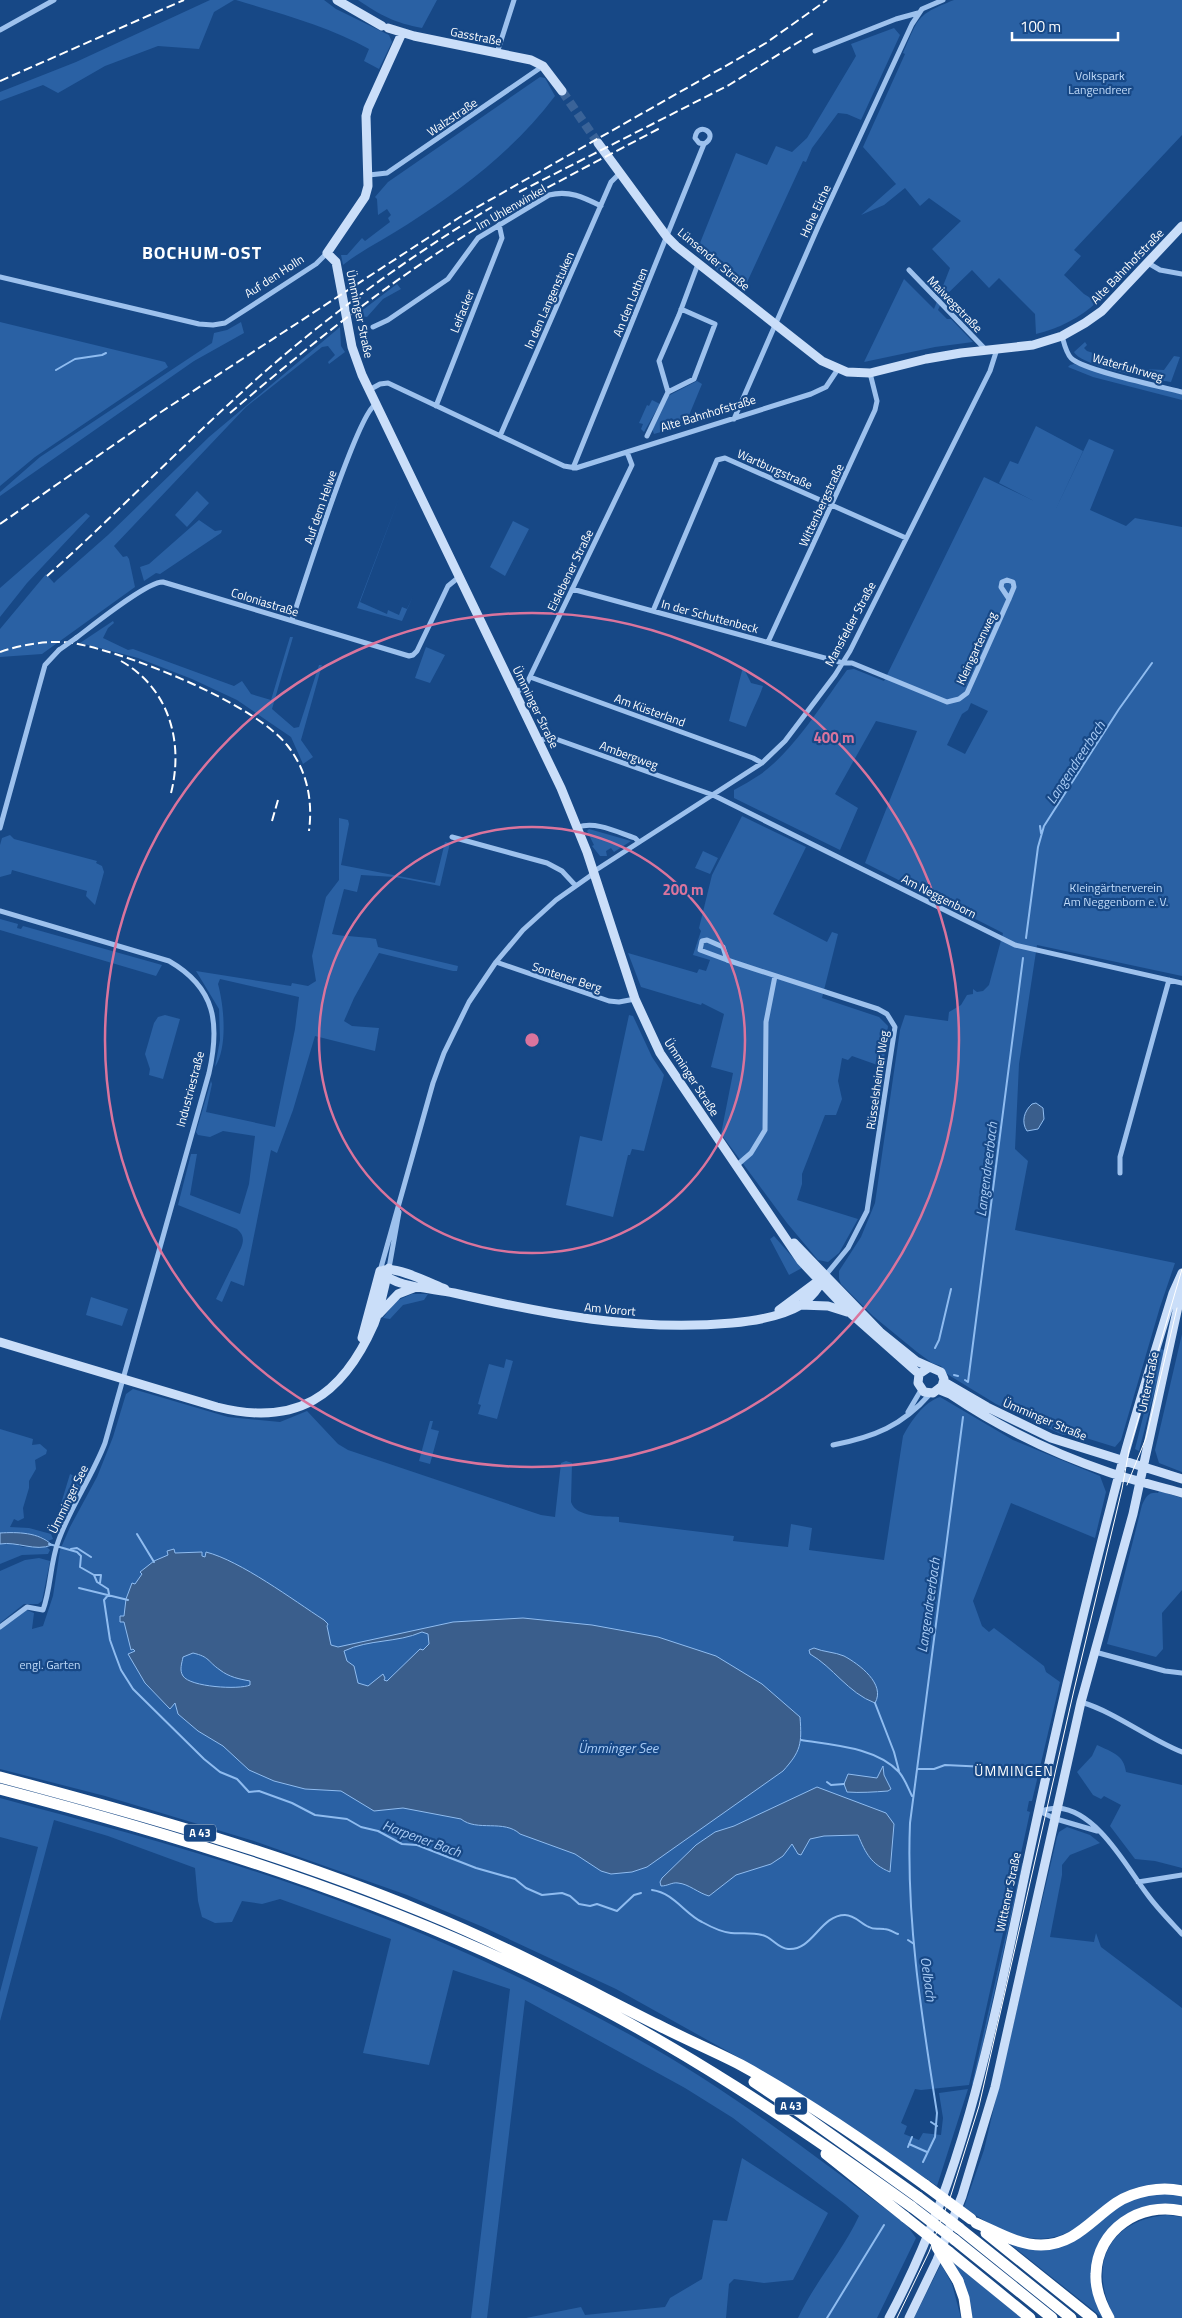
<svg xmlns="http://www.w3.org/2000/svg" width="1182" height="2318" viewBox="0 0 1182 2318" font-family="'Titillium Web',sans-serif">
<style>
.green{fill:#2a61a4;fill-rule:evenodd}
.water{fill:#3a5e8c;stroke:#8fbcf0;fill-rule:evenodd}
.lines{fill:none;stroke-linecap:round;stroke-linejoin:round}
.stream{stroke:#8fbcf0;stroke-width:2}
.secondary-tunnel{stroke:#3a6398;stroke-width:9;stroke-dasharray:9 4.5;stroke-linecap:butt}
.street{stroke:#9dc1ed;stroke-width:5}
.secondary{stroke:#cadef9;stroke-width:9}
.highway{stroke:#fff;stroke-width:11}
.tram{stroke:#fff;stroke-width:1}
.rail{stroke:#fff;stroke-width:2;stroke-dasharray:9 4;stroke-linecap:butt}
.street-bridge{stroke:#9dc1ed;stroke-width:5}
.highway-bridge{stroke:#fff;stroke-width:11}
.ring{fill:none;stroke:#da749d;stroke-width:2.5}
.labels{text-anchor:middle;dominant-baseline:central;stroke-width:4.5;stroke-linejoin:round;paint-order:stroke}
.shield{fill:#174886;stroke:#b9c8db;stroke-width:1}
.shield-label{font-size:11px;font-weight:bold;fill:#fff}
.street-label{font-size:12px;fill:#fff;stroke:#174886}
.park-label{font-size:12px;fill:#c2dcfa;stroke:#174886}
.water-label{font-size:14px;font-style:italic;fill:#a8cbf5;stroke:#174886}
.neighbourhood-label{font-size:14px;letter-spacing:1px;fill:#fff;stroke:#174886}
.district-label{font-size:18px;font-weight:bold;letter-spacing:1px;fill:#fff;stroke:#174886}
.centre{fill:#da749d;stroke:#174886;stroke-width:2.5}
.ring-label{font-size:15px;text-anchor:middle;font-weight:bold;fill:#da749d;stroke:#174886;stroke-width:4.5;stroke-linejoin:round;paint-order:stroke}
</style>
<rect width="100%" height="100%" fill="#174886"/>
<path class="green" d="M210,0H234L214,12L199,49L158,46L105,66L58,93L43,85L0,101V92L76,62Z
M236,0H324L336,9L389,35L392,42L379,69L364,61L369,49C331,27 279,13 236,0Z
M358,0H437L422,28C395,23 380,15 358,0Z
M954,0H1182V135L1074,250L1081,256L1064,275L1084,294L1097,302C1081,317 1058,329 1036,334L1035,314L999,278L989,288L972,270L944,297L938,310L947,319H951L973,342L935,347L864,362L904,279L934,309L950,268L932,249L961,221L929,198L920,206L905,188L884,205L861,215L896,184L863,147L905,54L903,53C919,17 916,15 954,0Z
M894,28L900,35L861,120L847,114L838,113L812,148L806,162L803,161L743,291L696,253L736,153L767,165L776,146L792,152L807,138L856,56L851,44Z
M540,77L545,78L555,96C515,149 464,188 408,224C387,238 363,249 343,265L341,255H347L362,238L365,241L390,222L388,218L391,215L387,209L378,215L377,199L375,197L388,182Z
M397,284L401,289L383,299L367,317L356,315Z
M0,322L165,362L168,367L35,457L0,486Z
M241,322L244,333L194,361L0,496V492L40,457L212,343L214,333L227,330Z
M340,327L341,346L345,352L329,364L328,362L335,355L328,346L322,347L246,407L114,546L123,557L127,556L129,559L135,587L42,654L0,657V629L46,574L54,583L57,580L108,535L209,437Z
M1085,342L1087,345L1084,348L1087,351L1142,369L1164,370L1174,356L1180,357L1171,382C1153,379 1082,367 1074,352Z
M1074,364L1116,378L1182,394V400L1093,377L1068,367L1070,365Z
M697,381L702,384L685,425L654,434L652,429L668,396Z
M652,400L660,404L644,432L641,429L643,424L639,423L647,405L649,406Z
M1036,426L1083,451L1055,511L1089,439L1114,450L1090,510L1126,526L1135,518L1182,527V976L1037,945L1019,1064L1015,1149L1028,1161L1015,1230L1175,1263L1160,1307L1121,1440L1115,1447L1073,1434L1063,1435L996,1404L947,1374L941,1366L932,1363L917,1352L873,1316L841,1284L839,1279V1271L861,1237L875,1203L900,1030L905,1015L948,1021L949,1012L961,1005L967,995L973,994V989L977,992L983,991L989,985L1003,933L865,863L917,731L876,721L835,794L858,808L840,850L734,798V790C743,785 752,780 761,774C795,749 822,704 847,670L854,669L884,681L984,477L1034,501L999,483L1010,461L1018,464ZM971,703L988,711L965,754L947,745L962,714L968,710Z
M197,491L209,503L187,527L175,515Z
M399,498L360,602L387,614L388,610L399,615L402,607L407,609L413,596L402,621L357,608Z
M86,513L90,516L27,583L0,617V588Z
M199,520L215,531L222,530L221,533L160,574L156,573L144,581L140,567L149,564Z
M513,521L529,529L505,576L490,567Z
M113,621L114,623L108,628L103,638L128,650L133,649L234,686L242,681L251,694L271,700L290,637H293L272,709L294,728L299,727L319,665H322L301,740L313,757L303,764L291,737L237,700L192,679L138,658L80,643Z
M426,647L445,655L430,683L415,678Z
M743,667L751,683L763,686C758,701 751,712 746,727L729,721Z
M742,816L806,847L773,914L827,942L832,932L838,934L822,998L879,1017L888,1026L883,1067L852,1056L848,1060L842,1058L838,1081L842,1099L836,1115H825L802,1174V1184L797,1200L858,1219L839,1253L828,1262L818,1260L787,1223L721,1134L733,1073L711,1067L724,1014L702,1003L701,1005L641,987L628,953L697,973L699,969L706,971L710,960L693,955L701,931L699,928L712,875Z
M339,818L348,820L349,824L341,865L435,883L445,842L450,843L440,886L395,877L361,875L357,892L344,889L332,934C347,937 360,936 376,939L378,947L458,966L457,971H453L379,953L354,998L344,1021L352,1026L379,1028L375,1051L315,1036L293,1110L277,1153L271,1150L244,1286L231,1281L222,1302L216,1299L241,1248C244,1240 244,1235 237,1229L178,1205L191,1154H197L190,1195L240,1214L249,1184L255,1136L223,1131L210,1137L198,1135L196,1132L211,1081L212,1084L206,1112L275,1127L295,1029L299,997L220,979L218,984C224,1006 228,1047 215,1067L220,1040L219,1009L196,971L291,986L292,983L308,986L316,981L312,956L326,897L339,880Z
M589,829L631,841L614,852L611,848L606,851L607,856H600L592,846L594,845L587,831Z
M10,835L14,839L97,861L96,863L102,866L104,872L95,905L86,896L87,891L12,870L11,874L0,877V845L2,838Z
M703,851L718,858L710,874L695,868Z
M0,919L18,924L17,928L21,929L23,926L162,965L156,976L0,930Z
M165,1015L180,1019L163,1079L149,1075L150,1069L145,1054L154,1023L158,1017Z
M629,1015L633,1016L652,1057L664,1075L644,1151L632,1149L630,1155H628L613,1217L566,1205L580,1136L602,1141Z
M774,1236L802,1268L789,1275L770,1239Z
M412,1294H428L424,1300L403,1305L390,1319L383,1318L396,1301Z
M91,1297L128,1309L122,1326L86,1315Z
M1182,1334V1472L1159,1463L1155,1450Z
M1160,1349L1165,1350L1139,1451L1135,1449Z
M506,1359L513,1361L497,1419L478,1414L481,1405L478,1404L489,1364L504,1368Z
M133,1389L228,1417L280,1422L307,1411L338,1444L348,1450L541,1515L555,1517L561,1463L566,1461L572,1463L571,1502C576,1518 605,1516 619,1517V1522L734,1536L733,1541L788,1547L791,1524L812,1528L809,1550L884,1560L903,1436C911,1421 924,1402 940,1397L1013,1440L1100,1476L1106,1492L1095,1538L1011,1503L973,1601L982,1626L989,1632L994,1628L1044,1666L1046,1672L1060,1682L1032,1801H1029L1027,1811L1030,1812L1025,1835L969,2085L921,2090L915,2089L901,2123L907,2126L904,2134L919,2140L923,2133L941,2135L943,2118L939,2093L968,2089L937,2186L808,2099L745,2061L616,1989L483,1927L407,1895L254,1841L105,1796L0,1769V1630L27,1610L34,1613L32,1629L43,1626L53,1596L60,1550L70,1527L97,1477L113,1437L126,1394Z
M430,1421H433L431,1429L439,1431L430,1464L419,1461Z
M0,1429L33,1439L32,1445L40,1444L47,1450L46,1454L35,1460L36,1469L29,1481V1488L23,1508L24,1518L18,1521L14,1519L10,1527L29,1528L51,1534L53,1539L48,1541L42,1537L0,1533Z
M70,1474L85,1481L65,1517H57Z
M1159,1491L1182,1498V1590L1162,1613L1163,1649L1156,1657L1107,1644L1142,1505C1146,1497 1148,1492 1158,1493Z
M9,1542L23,1547H47L50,1550L48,1554L22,1555L0,1564V1544Z
M39,1558L50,1561L42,1601L38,1604H24L0,1623V1571L25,1560Z
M1097,1745C1112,1752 1124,1755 1126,1772L1182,1785V1868L1155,1861L1135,1859L1110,1826L1121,1805L1104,1796L1101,1799L1093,1795L1077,1772L1092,1756Z
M0,1798C93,1823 186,1848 278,1879C401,1921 521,1974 634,2037C731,2091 818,2158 906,2224L916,2238L877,2318H798C815,2282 842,2252 859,2216L845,2204L733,2118L685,2088L525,2000L487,2318H471L510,1989L453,1970L429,2065L363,2053L391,1939L280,1899L262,1904L242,1901L232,1922L215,1923L202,1917L198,1901L195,1868L108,1836L54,1820L0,2021V1992L38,1847L0,1837Z
M1067,1827L1090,1835L1100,1843L1070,1855L1062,1865V1875L1050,1937L1094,1942L1096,1933L1101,1947L1182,2008V2185C1163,2183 1143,2183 1126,2192C1109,2201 1095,2216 1079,2226C1039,2253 998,2232 964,2207L984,2150L1057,1837L1059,1832Z
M1022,1863H1023L974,2084H972Z
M742,2158L828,2213L793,2280L764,2283L734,2279L729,2284L726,2318H526L581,2307L585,2315L665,2307L670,2298L702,2279L713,2220L727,2221Z
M1149,2194H1182V2207L1139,2211L1097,2251L1103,2318L1010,2244L1046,2249L1121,2203Z
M1167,2215L1182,2217V2318H1115C1087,2267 1107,2220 1167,2215Z
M950,2259L1022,2318H972Z
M941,2264L952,2284L961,2318H914Z"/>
<path class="water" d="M1036,1103L1043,1108L1044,1119L1038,1129L1027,1131C1021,1122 1024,1111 1032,1104Z
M0,1533C17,1532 39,1532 52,1545C35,1552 17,1541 0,1544Z
M174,1549L175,1553L202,1552V1556L205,1557L206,1552C241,1561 293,1600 324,1620L328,1624L327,1626L331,1645L338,1647L453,1622L523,1618L592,1625L658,1637L716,1656L762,1684L800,1717C802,1744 801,1751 783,1771L647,1867L632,1872L611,1874L601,1871L575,1854L520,1834C504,1819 477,1832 461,1819L403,1808L374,1811L341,1791L305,1789L274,1781L249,1770L223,1746L198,1731L178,1714L175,1703L170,1709L145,1683L128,1654L135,1651L133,1649L131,1650L124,1622H120V1616H124L126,1599L132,1583L135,1584L142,1574L140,1572L154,1561L168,1555L167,1551ZM422,1632L428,1634L429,1644L423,1650L420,1649L387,1681L384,1680L385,1678L383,1674L368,1686L358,1683L354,1666L347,1661L344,1651C369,1639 397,1643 422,1632ZM193,1653C210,1657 207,1661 220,1670C229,1677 239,1679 250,1681V1685C239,1690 190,1687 183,1676C179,1670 182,1663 183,1657Z
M814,1648C823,1652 835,1652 844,1656C859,1664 886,1684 875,1703C848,1693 833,1667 810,1654L809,1650Z
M883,1766L884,1775L891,1789L888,1791C874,1792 860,1793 847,1792L844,1784L848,1774L877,1778Z
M817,1787L886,1813L894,1824L890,1872C871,1864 866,1854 858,1835L824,1836L810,1839L801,1855L798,1854L792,1844L783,1856L771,1864L736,1875L709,1896C698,1893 689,1884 678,1883C672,1882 668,1886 661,1886L660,1882L662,1878L696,1845L715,1832L734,1826Z"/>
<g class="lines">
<path class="stream" d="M56,370L75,359L102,355L106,353
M1040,826L1041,833
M1026,938L1038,847L1044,826L1119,709L1152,663
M935,1348L939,1340L951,1289
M954,1375L958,1376
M965,1380L968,1382L1023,958
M137,1534L154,1562
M49,1544L77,1552L81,1556L80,1567L94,1575H101L100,1583
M71,1549L77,1548L91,1557
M94,1575L97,1582L108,1589L109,1594L104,1600L110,1640L115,1654L121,1670L133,1689L204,1759L220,1772L237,1779L249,1792L259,1791L292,1803L315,1815L347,1819L361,1827L378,1831L402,1844L417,1845L476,1868L515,1879L526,1888L542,1895L562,1893L570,1896L579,1904L590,1906L597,1904L617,1911L634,1895L641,1893
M79,1588L128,1600
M875,1703L894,1752L899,1771
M801,1740C832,1745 876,1747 899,1772C905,1779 908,1788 912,1796
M917,1769H934L945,1765L987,1767L991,1773
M827,1782L831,1785L844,1784
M652,1890C674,1893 684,1913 702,1922C711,1927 721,1932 731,1933C741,1934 751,1932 762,1935C772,1937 777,1948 788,1949C813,1951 820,1915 845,1915C855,1915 861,1924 869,1927C874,1930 878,1928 884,1929C889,1929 893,1932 898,1934
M908,1940L914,1944
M931,2122L937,2126
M909,2144L927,2152
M908,2147L912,2137
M923,2162L935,2137L937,2113C922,2018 906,1920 910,1823L963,1417
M827,2318L884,2225"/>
<path class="secondary-tunnel" d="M562,91L598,143"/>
<path class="street" d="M0,30L54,0
M815,51L896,19L918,13
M497,53L514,0
M369,175L387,173L543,66
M1148,263L1160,270L1182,274
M909,270L986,350
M0,277L199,324L213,325L225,323L316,264L327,253
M373,327L388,320L448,279L478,238L549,195C569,190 583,197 601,206
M1062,336C1064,343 1066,353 1071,358C1082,370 1162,387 1182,392
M369,390L380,384L388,383L564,466L576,468L811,394L826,387L838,369
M668,392L659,361L679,315L698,264
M436,406L502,238L499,224
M734,419L818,227L912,24L922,9L943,0
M500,436L611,182L620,173
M647,436L668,392L694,379L715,324L681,309
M573,468L704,144C721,134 697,120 695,138L699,143L704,144
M572,589L843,663H852L947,702L959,699L967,693L1009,599L1014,587L1013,582L1007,580L1002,582L1001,587L1009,599
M653,611L717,460L725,458L906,538
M292,620C302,590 357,415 375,405
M76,638C91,627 147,581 163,582L409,656L413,655L417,651L448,586L459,577
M768,642L875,410L877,401L870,373
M530,677L753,758L762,763
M516,693L526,685L632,465L627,452
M539,740L553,738L713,795L1015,945L1182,983
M578,827C596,821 617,832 635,838L639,842
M0,828L45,665L59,650
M452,837L547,863L562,871L575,885
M0,911L169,961C216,988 220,1024 209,1073L105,1443C92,1477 70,1507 58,1542C50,1564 51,1588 43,1610L27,1607L0,1627
M707,940L723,947L727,960L700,950L702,941Z
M727,960L878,1009L887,1014L895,1027L867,1211L848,1248L825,1276
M496,962L609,1001L619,1002L635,999
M736,1166L751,1153L765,1130L766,1022L775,976
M1120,1173V1157L1169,980
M389,1268L399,1212
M380,1271L433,1083L444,1053L469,1002L496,962L523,930L556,900L590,876L596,870L762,763L785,741L835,675L850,651L990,371L997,349
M908,1412L921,1390
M833,1445C874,1437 902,1426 930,1394
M1095,1652L1165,1671L1182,1673
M1081,1702C1117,1713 1147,1738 1182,1752
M1039,1811C1045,1810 1052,1808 1058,1808C1097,1811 1126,1866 1147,1894C1157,1908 1170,1921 1182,1934
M1039,1811L1056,1819L1097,1831
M1138,1882L1182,1875"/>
<path class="secondary" d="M337,0L382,26
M388,28L414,36L531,60L543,66L562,91
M402,33L368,108L366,116L368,186L365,197L327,253L336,262L352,347L362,375L561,788L587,852L635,999L660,1053L801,1261L849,1312L919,1374
M598,143L667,237L676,246L822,361L847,372L870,373L926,359L961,353L1033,345L1062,336L1085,323L1102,311L1182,226
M794,1243L880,1332L916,1361L941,1372L944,1379L942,1386L933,1393L924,1392L918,1383L919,1374L928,1368
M384,1270C397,1266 432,1284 445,1289
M380,1271C395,1288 432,1288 454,1293C546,1314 638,1332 732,1323C754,1321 781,1317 801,1305C812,1297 819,1288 825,1276
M800,1305L828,1306L847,1312
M779,1310L822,1278
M379,1314L398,1294L416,1287
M362,1338L380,1271
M0,1342L217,1407C296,1427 342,1397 374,1324C381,1306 384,1287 389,1268
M944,1382L987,1407L1051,1438L1182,1479
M940,1390L950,1394C999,1427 1052,1453 1108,1472C1132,1480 1157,1486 1182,1493
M889,2318C970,2167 998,1998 1034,1832C1057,1724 1082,1616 1110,1509C1128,1436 1151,1365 1173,1293L1182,1273
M909,2318L937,2260L962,2196L995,2087L1081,1702L1133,1514L1182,1288"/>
<path class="highway" d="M0,1777C143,1815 286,1855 423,1912C504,1945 580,1986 658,2025C685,2039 714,2051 741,2065C805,2100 866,2142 925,2185
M0,1789C188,1838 375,1896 550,1982C679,2045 796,2124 912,2207
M754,2082L802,2114L918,2197
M826,2154L905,2217
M976,2223C997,2232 1018,2245 1041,2245C1074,2245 1091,2220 1116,2203C1134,2191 1161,2186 1182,2191
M959,2228L1071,2318
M986,2233L1092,2318
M955,2240L1052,2318
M949,2252L1030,2318
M958,2281L964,2298L967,2318
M1109,2318C1101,2304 1095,2290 1096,2274C1097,2230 1140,2201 1182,2211"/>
<path class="tram" d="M1127,1485L1146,1438L1177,1308
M897,2318L929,2252L951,2195L979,2106L1074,1690L1122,1489L1129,1450L1182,1269"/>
<path class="rail" d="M0,81L184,0
M519,192L729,85L815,32
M230,413C306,348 384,285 469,233C532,194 598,161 662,127
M0,524L161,412L460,217L766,43L827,0
M47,576C131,501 208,418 295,346C357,295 423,248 492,207
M0,652C23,644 54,639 78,644C133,655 253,703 287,745C307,770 313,800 309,831
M121,661C169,688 184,742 171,793
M272,821L278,800"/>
<path class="street-bridge" d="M59,650L76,638"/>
<path class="highway-bridge" d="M925,2185L971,2219
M918,2197L959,2228
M912,2207L955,2240
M905,2217L949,2252
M937,2247L958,2281"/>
</g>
<g class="ring">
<circle cx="532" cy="1040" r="213"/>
<circle cx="532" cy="1040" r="427"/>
</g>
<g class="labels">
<g class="shield">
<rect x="184" y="1824.5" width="32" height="17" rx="4"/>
<rect x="775" y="2097.5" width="32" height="17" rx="4"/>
</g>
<g class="shield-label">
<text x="200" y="1833">A 43</text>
<text x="791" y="2106">A 43</text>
</g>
<g class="street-label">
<text transform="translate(476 36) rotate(11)">Gasstraße</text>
<text transform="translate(452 117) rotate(-34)">Walzstraße</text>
<text transform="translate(511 207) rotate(-30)">Im Uhlenwinkel</text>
<text transform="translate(815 211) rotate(-65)">Hohe Eiche</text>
<text transform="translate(714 259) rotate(40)">Lünsender Straße</text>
<text transform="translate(1127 266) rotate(-46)">Alte Bahnhofstraße</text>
<text transform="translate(274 276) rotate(-33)">Auf den Holln</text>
<text transform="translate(549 300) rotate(-66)">In den Langenstuken</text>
<text transform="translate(630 302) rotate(-68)">An den Lothen</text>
<text transform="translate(955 304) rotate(46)">Maiwegstraße</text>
<text transform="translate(462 311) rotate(-68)">Leifacker</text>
<text transform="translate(360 314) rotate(78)">Ümminger Straße</text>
<text transform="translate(1128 367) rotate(16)">Waterfuhrweg</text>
<text transform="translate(708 413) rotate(-17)">Alte Bahnhofstraße</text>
<text transform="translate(775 469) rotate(24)">Wartburgstraße</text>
<text transform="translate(821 505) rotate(-65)">Wittenbergstraße</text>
<text transform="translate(320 507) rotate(-71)">Auf dem Helwe</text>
<text transform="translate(570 570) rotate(-64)">Eislebener Straße</text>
<text transform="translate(265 602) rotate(17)">Coloniastraße</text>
<text transform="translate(710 616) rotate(15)">In der Schuttenbeck</text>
<text transform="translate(850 624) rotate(-62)">Mansfelder Straße</text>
<text transform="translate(976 648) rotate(-65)">Kleingartenweg</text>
<text transform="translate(536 707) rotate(64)">Ümminger Straße</text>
<text transform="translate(650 710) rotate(20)">Am Küsterland</text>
<text transform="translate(629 755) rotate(20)">Ambergweg</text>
<text transform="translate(939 896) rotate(27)">Am Neggenborn</text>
<text transform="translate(567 977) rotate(18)">Sontener Berg</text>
<text transform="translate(692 1077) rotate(57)">Ümminger Straße</text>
<text transform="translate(877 1080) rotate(-82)">Rüsselsheimer Weg</text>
<text transform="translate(190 1089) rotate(-75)">Industriestraße</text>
<text transform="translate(610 1309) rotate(5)">Am Vorort</text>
<text transform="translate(1148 1382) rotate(-78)">Unterstraße</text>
<text transform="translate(1045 1419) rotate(23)">Ümminger Straße</text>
<text transform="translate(68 1499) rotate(-64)">Ümminger See</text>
<text transform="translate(1008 1892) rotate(-78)">Wittener Straße</text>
</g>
<g class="park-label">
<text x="1100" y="75">Volkspark<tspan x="1100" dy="14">Langendreer</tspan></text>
<text x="1116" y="887">Kleingärtnerverein<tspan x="1116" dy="14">Am Neggenborn e. V.</tspan></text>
<text x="50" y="1664">engl. Garten</text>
</g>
<g class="water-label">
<text transform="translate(1075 762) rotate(-57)">Langendreerbach</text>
<text transform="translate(986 1169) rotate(-83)">Langendreerbach</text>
<text transform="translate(928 1605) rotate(-82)">Langendreerbach</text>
<text x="618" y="1747">Ümminger See</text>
<text transform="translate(422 1838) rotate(20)">Harpener Bach</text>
<text transform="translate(929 1979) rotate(82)">Oelbach</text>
</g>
<g class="neighbourhood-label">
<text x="1014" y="1770">ÜMMINGEN</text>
</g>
<g class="district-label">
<text x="202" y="252">BOCHUM-OST</text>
</g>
</g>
<circle cx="532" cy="1040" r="8" class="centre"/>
<g class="ring-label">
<text x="834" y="743">400 m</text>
<text x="683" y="895">200 m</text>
</g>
<path d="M1012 32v8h106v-8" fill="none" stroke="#ffffff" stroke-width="2.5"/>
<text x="1020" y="32" font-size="15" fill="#ffffff" stroke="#174886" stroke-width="4" paint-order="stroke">100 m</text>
</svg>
